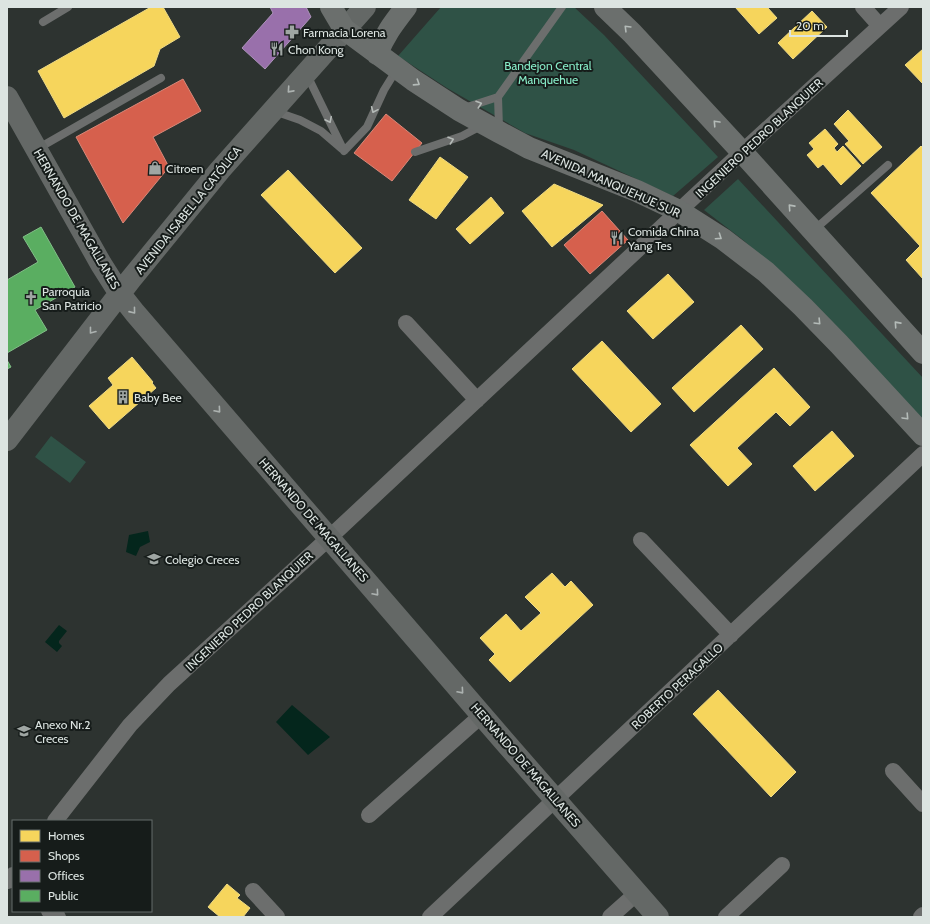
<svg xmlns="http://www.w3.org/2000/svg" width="930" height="924" viewBox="0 0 930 924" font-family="Cabin,sans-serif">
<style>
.green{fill:#2f5246}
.water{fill:#04261c}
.homes{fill:#f6d55c;stroke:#eeda84}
.shops{fill:#d6604d;stroke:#d88879}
.offices{fill:#9970ab;stroke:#ad93bb}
.public{fill:#5aae61;stroke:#81be87}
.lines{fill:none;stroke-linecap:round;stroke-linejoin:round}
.lane{stroke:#6c6e6d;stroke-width:8}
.street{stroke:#6c6e6d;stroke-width:16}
.secondary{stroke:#646866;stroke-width:22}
.primary{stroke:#6b6f6d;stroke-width:22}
.oneway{stroke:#b4bbb8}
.oneway2{stroke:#acb2b0}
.oneway3{stroke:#b5bbb8}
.labels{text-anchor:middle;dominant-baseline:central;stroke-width:4;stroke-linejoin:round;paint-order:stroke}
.poi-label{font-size:12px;fill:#dce4e1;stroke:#161c1a;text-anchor:start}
.park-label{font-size:12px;fill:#87ebc7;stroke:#161c1a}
.street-label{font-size:12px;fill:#dce4e1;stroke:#161c1a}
</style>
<rect width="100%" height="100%" fill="#2d3330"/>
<path class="green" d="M441,7H574L604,35L718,157L673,196L574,150L525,133L447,88L398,56Z
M738,179L923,378V422L803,293L743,240L704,210Z
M51,436L86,462L70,483L35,457Z"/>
<path class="water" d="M148,531L150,542L140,547L136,556L126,552L129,535Z
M59,625L67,631L59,641V643L62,646L57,652L45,642Z
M292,705L330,737L308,755L276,722Z"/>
<path class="homes" d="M151,7H163L180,37L160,49L154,66L64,118L38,71Z
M735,7H767L777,18L759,34Z
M812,11L827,27L793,59L778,43Z
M923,49V84L905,65Z
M848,110L882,147L863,164L845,144L849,141L834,124Z
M825,129L838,144L834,148L837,152L843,146L861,166L841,185L823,164L818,168L807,155L814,149L809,143Z
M921,146L923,148V279L906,260L920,246L871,193Z
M440,157L468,177L436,219L409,200Z
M288,170L362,248L335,273L261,195Z
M554,184L603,205L552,247L522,211Z
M491,197L504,213L470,244L456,229Z
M668,274L694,302L653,339L627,311Z
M741,325L763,349L694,412L672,388Z
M602,341L661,404L631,432L572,369Z
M132,357L153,382L152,383L156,388L109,429L89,406L113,385L108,378Z
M774,368L810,407L790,426L776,412L737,448L752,464L728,486L690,445Z
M832,431L854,456L815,491L793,466Z
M552,573L565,587L571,581L593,605L510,682L489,660L495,654L480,638L506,614L521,631L541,613L525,597Z
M718,690L796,772L771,797L693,714Z
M227,884L240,895L237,898L250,908L243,917H220L208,907Z"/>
<path class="shops" d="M183,79L201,111L153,137L169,167L123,223L76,137Z
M386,114L422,143L392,181L354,153Z
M602,211L628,240L590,274L564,245Z"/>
<path class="offices" d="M270,7H306L311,17L265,69L242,48L273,13Z"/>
<path class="public" d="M41,227L75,287L35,310L47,330L7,353V280L38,262L23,237Z
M7,360L11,367L7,369Z"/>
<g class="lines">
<path class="lane" d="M43,22L68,7
M307,75L344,151
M498,97L499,128
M464,108L498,97L562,7
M274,111L300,120L321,131L342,149
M37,149L161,78
M344,151L367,127L384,90L397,69
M415,152L462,136L481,126
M814,230L888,165"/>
<path class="street" d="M863,7L880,26
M406,323L477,400
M641,540L731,635
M893,771L923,804
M369,815L482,715
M55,821L130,725L169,684L329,538L742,152L901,7
M8,881L13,875
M253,891L277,917
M49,911L58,917
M430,917L923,454
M610,917L637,893
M726,917L782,865
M921,917L923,915"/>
<path class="secondary" d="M7,97L101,264L120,294L135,313L504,741L658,917
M7,440L131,279L220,170L365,7"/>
<path class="primary" d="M331,7L344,29L413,80L459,110L499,132L529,148L637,191L679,211L723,239L766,272L803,307L839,344L923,435
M605,7L632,33L742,152L923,353
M377,54C385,34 393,24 406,7"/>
</g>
<defs><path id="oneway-chevron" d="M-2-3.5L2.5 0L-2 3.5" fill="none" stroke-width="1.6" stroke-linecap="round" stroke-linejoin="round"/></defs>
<g class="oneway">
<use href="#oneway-chevron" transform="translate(627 28) rotate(-135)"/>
<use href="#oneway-chevron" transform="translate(417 83) rotate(33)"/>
<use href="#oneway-chevron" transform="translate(716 123) rotate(-133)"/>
<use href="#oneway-chevron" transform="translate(791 207) rotate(-132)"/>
<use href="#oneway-chevron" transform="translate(719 237) rotate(34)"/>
<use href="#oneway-chevron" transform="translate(818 322) rotate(46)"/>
<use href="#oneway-chevron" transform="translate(897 324) rotate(-132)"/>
<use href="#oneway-chevron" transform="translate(906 417) rotate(47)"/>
</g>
<g class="oneway2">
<use href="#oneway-chevron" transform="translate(290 90) rotate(132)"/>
<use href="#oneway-chevron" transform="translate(133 311) rotate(51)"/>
<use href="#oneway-chevron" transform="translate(92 331) rotate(128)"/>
<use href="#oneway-chevron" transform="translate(218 410) rotate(49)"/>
<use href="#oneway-chevron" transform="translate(376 593) rotate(49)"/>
<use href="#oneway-chevron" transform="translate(461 691) rotate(49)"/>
</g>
<g class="oneway3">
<use href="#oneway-chevron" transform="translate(479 104) rotate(-18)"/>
<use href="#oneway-chevron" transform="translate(374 110) rotate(114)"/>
<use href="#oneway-chevron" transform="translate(329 120) rotate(64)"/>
<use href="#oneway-chevron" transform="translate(451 140) rotate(-19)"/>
</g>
<defs>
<g id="pharmacy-bare" transform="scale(1.08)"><path d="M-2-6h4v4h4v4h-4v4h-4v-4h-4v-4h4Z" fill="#9fa6a3" stroke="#161c1a" stroke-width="2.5" paint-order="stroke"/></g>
<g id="restaurant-bare" transform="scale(1.08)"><path d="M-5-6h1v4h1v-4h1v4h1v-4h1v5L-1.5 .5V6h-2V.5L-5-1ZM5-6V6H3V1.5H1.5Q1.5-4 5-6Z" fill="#9fa6a3" stroke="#161c1a" stroke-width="2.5" paint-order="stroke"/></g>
<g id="shop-bare" transform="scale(1.08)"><path d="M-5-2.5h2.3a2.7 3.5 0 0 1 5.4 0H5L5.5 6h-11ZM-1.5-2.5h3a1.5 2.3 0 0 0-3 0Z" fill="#9fa6a3" stroke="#161c1a" stroke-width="2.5" paint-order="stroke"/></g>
<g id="church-bare" transform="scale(1.08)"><path d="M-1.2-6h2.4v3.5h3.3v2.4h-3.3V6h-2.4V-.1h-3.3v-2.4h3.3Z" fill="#9fa6a3" stroke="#161c1a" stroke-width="2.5" paint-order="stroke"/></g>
<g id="building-bare" transform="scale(1.08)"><path d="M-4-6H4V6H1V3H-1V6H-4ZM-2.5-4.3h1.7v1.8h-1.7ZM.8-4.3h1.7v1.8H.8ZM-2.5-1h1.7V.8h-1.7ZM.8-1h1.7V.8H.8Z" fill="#9fa6a3" stroke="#161c1a" stroke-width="2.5" paint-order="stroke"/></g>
<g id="school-bare" transform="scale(1.08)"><path d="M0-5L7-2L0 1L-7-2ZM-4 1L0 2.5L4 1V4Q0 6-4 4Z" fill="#9fa6a3" stroke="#161c1a" stroke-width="2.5" paint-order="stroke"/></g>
</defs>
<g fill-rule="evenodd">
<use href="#pharmacy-bare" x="292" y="32"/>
<use href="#restaurant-bare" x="277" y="49"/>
<use href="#shop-bare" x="155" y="168"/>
<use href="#restaurant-bare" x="617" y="238"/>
<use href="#church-bare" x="31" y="298"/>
<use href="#building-bare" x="123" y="397"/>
<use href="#school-bare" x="154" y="559"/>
<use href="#school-bare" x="24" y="731"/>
</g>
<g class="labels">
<g class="poi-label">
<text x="303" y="32">Farmacia Lorena</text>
<text x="288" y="49">Chon Kong</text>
<text x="166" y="168">Citroen</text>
<text x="628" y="231">Comida China<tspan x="628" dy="14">Yang Tes</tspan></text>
<text x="42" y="291">Parroquia<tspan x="42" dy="14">San Patricio</tspan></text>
<text x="134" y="397">Baby Bee</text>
<text x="165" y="559">Colegio Creces</text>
<text x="35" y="724">Anexo Nr.2<tspan x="35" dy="14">Creces</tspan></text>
</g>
<g class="park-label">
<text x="548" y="65">Bandejon Central<tspan x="548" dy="14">Manquehue</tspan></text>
</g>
<g class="street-label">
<text transform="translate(759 138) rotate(-43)">INGENIERO PEDRO BLANQUIER</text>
<text transform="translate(611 183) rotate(24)">AVENIDA MANQUEHUE SUR</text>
<text transform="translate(188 210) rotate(-51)">AVENIDA ISABEL LA CATÓLICA</text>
<text transform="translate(77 219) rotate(60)">HERNANDO DE MAGALLANES</text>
<text transform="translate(314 520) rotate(49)">HERNANDO DE MAGALLANES</text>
<text transform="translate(249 611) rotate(-43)">INGENIERO PEDRO BLANQUIER</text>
<text transform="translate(677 686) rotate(-43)">ROBERTO PERAGALLO</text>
<text transform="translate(526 765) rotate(49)">HERNANDO DE MAGALLANES</text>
</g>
</g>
<rect width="930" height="924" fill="none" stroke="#dce4e1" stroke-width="16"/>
<rect x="12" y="820" width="140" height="92" fill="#161c1a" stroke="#656c6a"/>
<rect x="20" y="830" width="20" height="12" fill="#f6d55c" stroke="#656c6a"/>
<text x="48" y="840" font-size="12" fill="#dce4e1">Homes</text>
<rect x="20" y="850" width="20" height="12" fill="#d6604d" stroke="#656c6a"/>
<text x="48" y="860" font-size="12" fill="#dce4e1">Shops</text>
<rect x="20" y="870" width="20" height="12" fill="#9970ab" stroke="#656c6a"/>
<text x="48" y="880" font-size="12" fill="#dce4e1">Offices</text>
<rect x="20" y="890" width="20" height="12" fill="#5aae61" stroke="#656c6a"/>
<text x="48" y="900" font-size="12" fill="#dce4e1">Public</text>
<path d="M790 30v6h57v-6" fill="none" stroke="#dce4e1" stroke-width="2"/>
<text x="796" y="30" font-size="12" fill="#dce4e1" stroke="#161c1a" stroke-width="3" paint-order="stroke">20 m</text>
</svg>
